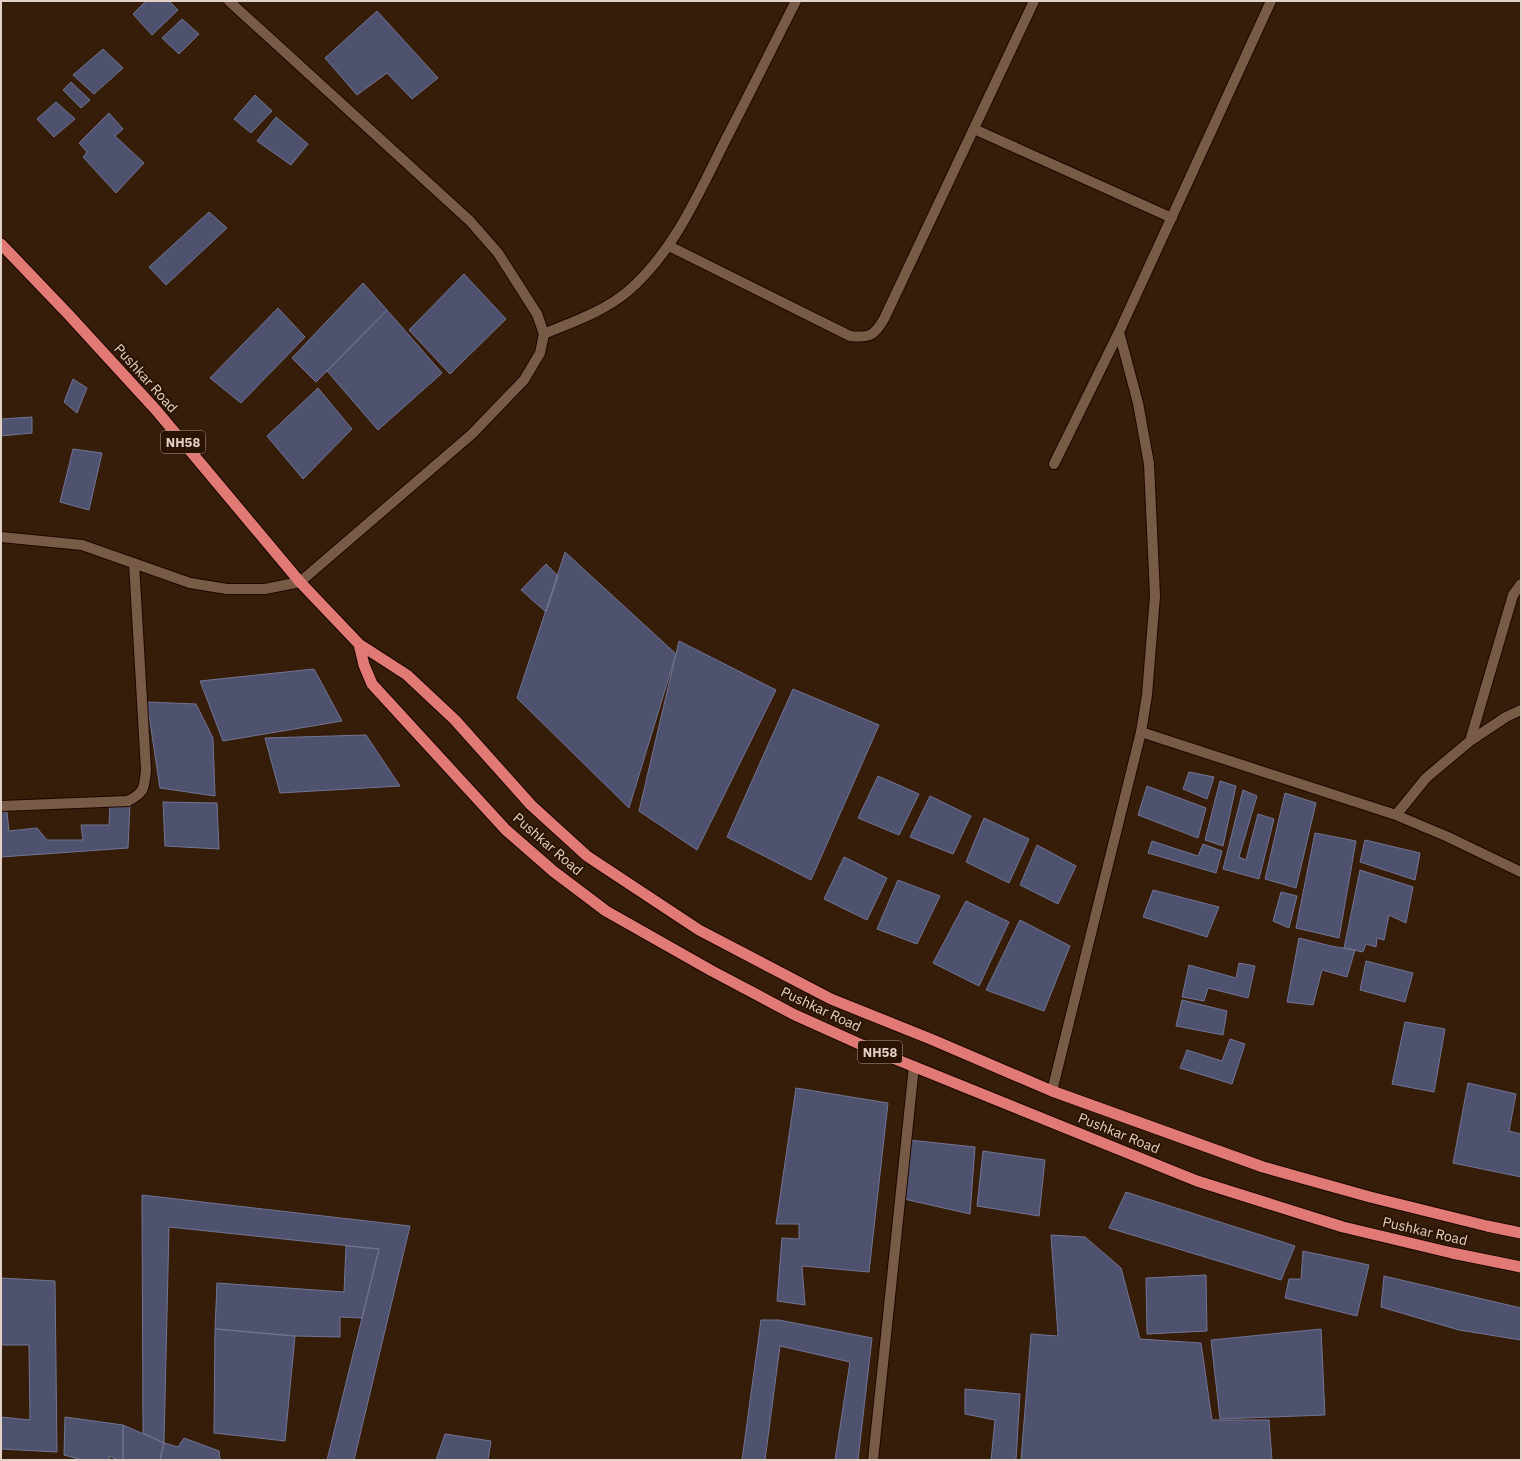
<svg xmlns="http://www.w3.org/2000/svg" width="1522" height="1461" viewBox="0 0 1522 1461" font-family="'IBM Plex Sans',sans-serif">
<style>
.building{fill:#4f526f;stroke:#717493}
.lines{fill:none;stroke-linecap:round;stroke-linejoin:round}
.minor-casing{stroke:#1c0600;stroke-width:12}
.trunk-casing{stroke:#1c0600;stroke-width:13}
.minor{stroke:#785b47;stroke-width:10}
.trunk{stroke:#e17a74;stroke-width:11}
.labels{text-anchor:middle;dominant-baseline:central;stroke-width:4;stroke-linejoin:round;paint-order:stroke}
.shield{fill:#2b1303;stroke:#ab988c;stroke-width:1}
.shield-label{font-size:13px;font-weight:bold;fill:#e2d1c6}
.street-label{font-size:14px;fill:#e2d1c6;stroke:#2b1303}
</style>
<rect width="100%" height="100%" fill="#351d0a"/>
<path class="building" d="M146,1H169L178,10L152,35L133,14Z
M377,11L438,78L412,99L387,73L357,95L325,58Z
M182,19L199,34L179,54L162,38Z
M103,49L123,68L94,94L73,75Z
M71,82L90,100L81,108L63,90Z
M255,95L272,111L251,133L234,119Z
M56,102L75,119L54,137L37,119Z
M109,113L123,129L115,136L144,163L116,193L83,157L87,152L79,143Z
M276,117L308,144L291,165L257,141Z
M209,212L227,228L166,285L149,267Z
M464,274L506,319L450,374L409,330Z
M363,283L387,310L316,382L292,358Z
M278,308L305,337L241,403L210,378Z
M387,310L442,373L378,430L327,371Z
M73,379L87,388L77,413L64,402Z
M318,388L352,429L303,479L267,436Z
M32,417V433L1,436V419Z
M73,449L102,453L89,510L60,502Z
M565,552L676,654L629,808L517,698Z
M546,564L558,576L546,612L521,590Z
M679,641L776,690L697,850L639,811Z
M314,669L342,721L223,741L200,681Z
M793,689L879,725L811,880L727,837Z
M147,702L196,704L213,738L215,796L160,788Z
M366,735L400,786L280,793L265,738Z
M1189,772L1214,777L1207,799L1183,789Z
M878,776L919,794L899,835L858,818Z
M1220,781L1236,786L1223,846L1205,840Z
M1147,786L1206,808L1198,838L1138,815Z
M1243,790L1257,796L1239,857L1246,860L1258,814L1274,819L1259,879L1223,869Z
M1285,793L1316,803L1296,888L1265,879Z
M930,796L971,816L953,854L910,837Z
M163,802L217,803L219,849L165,846Z
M130,803L128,848L1,857V811L7,812L9,831L37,828L47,840H83L81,825H109L110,804Z
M984,818L1029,839L1009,883L966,862Z
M1315,833L1356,841L1339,938L1296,928Z
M1365,840L1420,853L1415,880L1360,862Z
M1152,841L1198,856L1203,844L1222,851L1216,873L1148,853Z
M1037,845L1076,866L1058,904L1020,885Z
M844,857L887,878L867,920L824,899Z
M1360,870L1413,887L1406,923L1389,915L1384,940L1377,938L1376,947L1366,944L1363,952L1344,948Z
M898,880L940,896L917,944L877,929Z
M1153,890L1219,907L1207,937L1143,917Z
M1281,892L1297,896L1289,928L1273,921Z
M966,901L1009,922L979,986L933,963Z
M1020,920L1070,946L1044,1011L986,990Z
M1299,938L1331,946L1355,950L1347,977L1322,970L1313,1005L1287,1002Z
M1366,961L1413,973L1405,1002L1360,990Z
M1239,963L1255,966L1248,998L1208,988L1204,1001L1182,997L1189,965L1236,978Z
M1182,1000L1227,1011L1223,1035L1176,1026Z
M1405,1022L1445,1029L1434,1092L1392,1084Z
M1230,1039L1245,1044L1232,1084L1180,1068L1187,1050L1222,1061Z
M1468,1083L1516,1094L1509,1131L1521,1134V1177L1453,1163Z
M796,1088L888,1103L869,1272L802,1266L805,1305L777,1301L782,1238L799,1239V1224H776Z
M909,1140L975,1147L970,1214L904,1199Z
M983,1151L1045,1160L1039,1216L977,1206Z
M1126,1192L1295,1246L1281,1280L1109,1228Z
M142,1195L410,1226L354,1460H327L379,1249L169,1227L164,1443L143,1433Z
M1051,1235L1085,1237L1121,1268L1140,1339L1201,1343L1212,1420H1269L1272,1460H1021L1031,1334L1058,1336Z
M346,1246L379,1249L362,1318L340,1317V1337L295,1336L215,1329L217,1283L344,1292Z
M1303,1251L1369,1265L1357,1316L1285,1298L1289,1279H1301Z
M1206,1275L1207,1331L1147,1334L1146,1278Z
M1384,1276L1521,1308V1340L1459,1330L1381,1307Z
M1,1278L55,1281L57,1452L1,1449V1417L30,1420L29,1345H1Z
M761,1320H779L872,1338L858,1460H835L850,1362L780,1346L765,1460H742Z
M215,1329L295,1336L285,1441L214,1433Z
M1321,1329L1325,1415L1220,1419L1211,1340Z
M965,1389L1020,1394L1016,1460H991L995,1420L965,1414Z
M65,1417L123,1425V1460H118L109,1456L110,1460H82L64,1455Z
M123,1425L164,1443L160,1460H123Z
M445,1434L491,1441L488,1460H436Z
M184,1438L219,1451L220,1460H160L164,1443L178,1447Z"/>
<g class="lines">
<g class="minor-casing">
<path id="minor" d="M974,129L1172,218
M669,246L850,336C870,338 874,336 884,319L1034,1
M544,334C572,322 603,312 627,292C673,253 698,195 725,141C749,95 772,48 796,1
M1054,464L1119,332L1271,1
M1,537L82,545L190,583L227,589H265L300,582L472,434L524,380L540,353L544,334L537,314L498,253L470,221L229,1
M1141,732L1396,815L1448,837L1521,872
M1470,741L1513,595L1521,584
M1,806L128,801C145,792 144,788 146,770L134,563
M1396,815L1426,778L1470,741L1506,717L1521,710
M1052,1091L1141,732L1147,695L1155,596L1149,464L1138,403L1119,332
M873,1460L914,1066"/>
</g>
<g class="trunk-casing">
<path id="trunk" d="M1,244L68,314L156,410L300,582L359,644L407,675L455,720L531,805L587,856L699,930L831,999L933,1040L1052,1091L1263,1167L1370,1197L1487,1226L1521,1233
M359,644L364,665L372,684L506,830L553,871L606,911L712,971L795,1015L873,1050L1197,1181L1343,1227L1452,1253L1521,1267"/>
</g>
<use href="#minor" class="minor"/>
<use href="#trunk" class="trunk"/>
</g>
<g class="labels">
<g class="shield">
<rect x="161" y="431" width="44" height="22" rx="3"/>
<rect x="858" y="1041" width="44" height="22" rx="3"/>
</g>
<g class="shield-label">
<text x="183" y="442">NH58</text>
<text x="880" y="1052">NH58</text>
</g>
<g class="street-label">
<text transform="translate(146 378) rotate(48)">Pushkar Road</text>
<text transform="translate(548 844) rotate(41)">Pushkar Road</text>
<text transform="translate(821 1009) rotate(25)">Pushkar Road</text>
<text transform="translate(1119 1133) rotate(22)">Pushkar Road</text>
<text transform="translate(1425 1231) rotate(13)">Pushkar Road</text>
</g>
</g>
<rect width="1522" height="1461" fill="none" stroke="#e2d1c6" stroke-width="4"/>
</svg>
